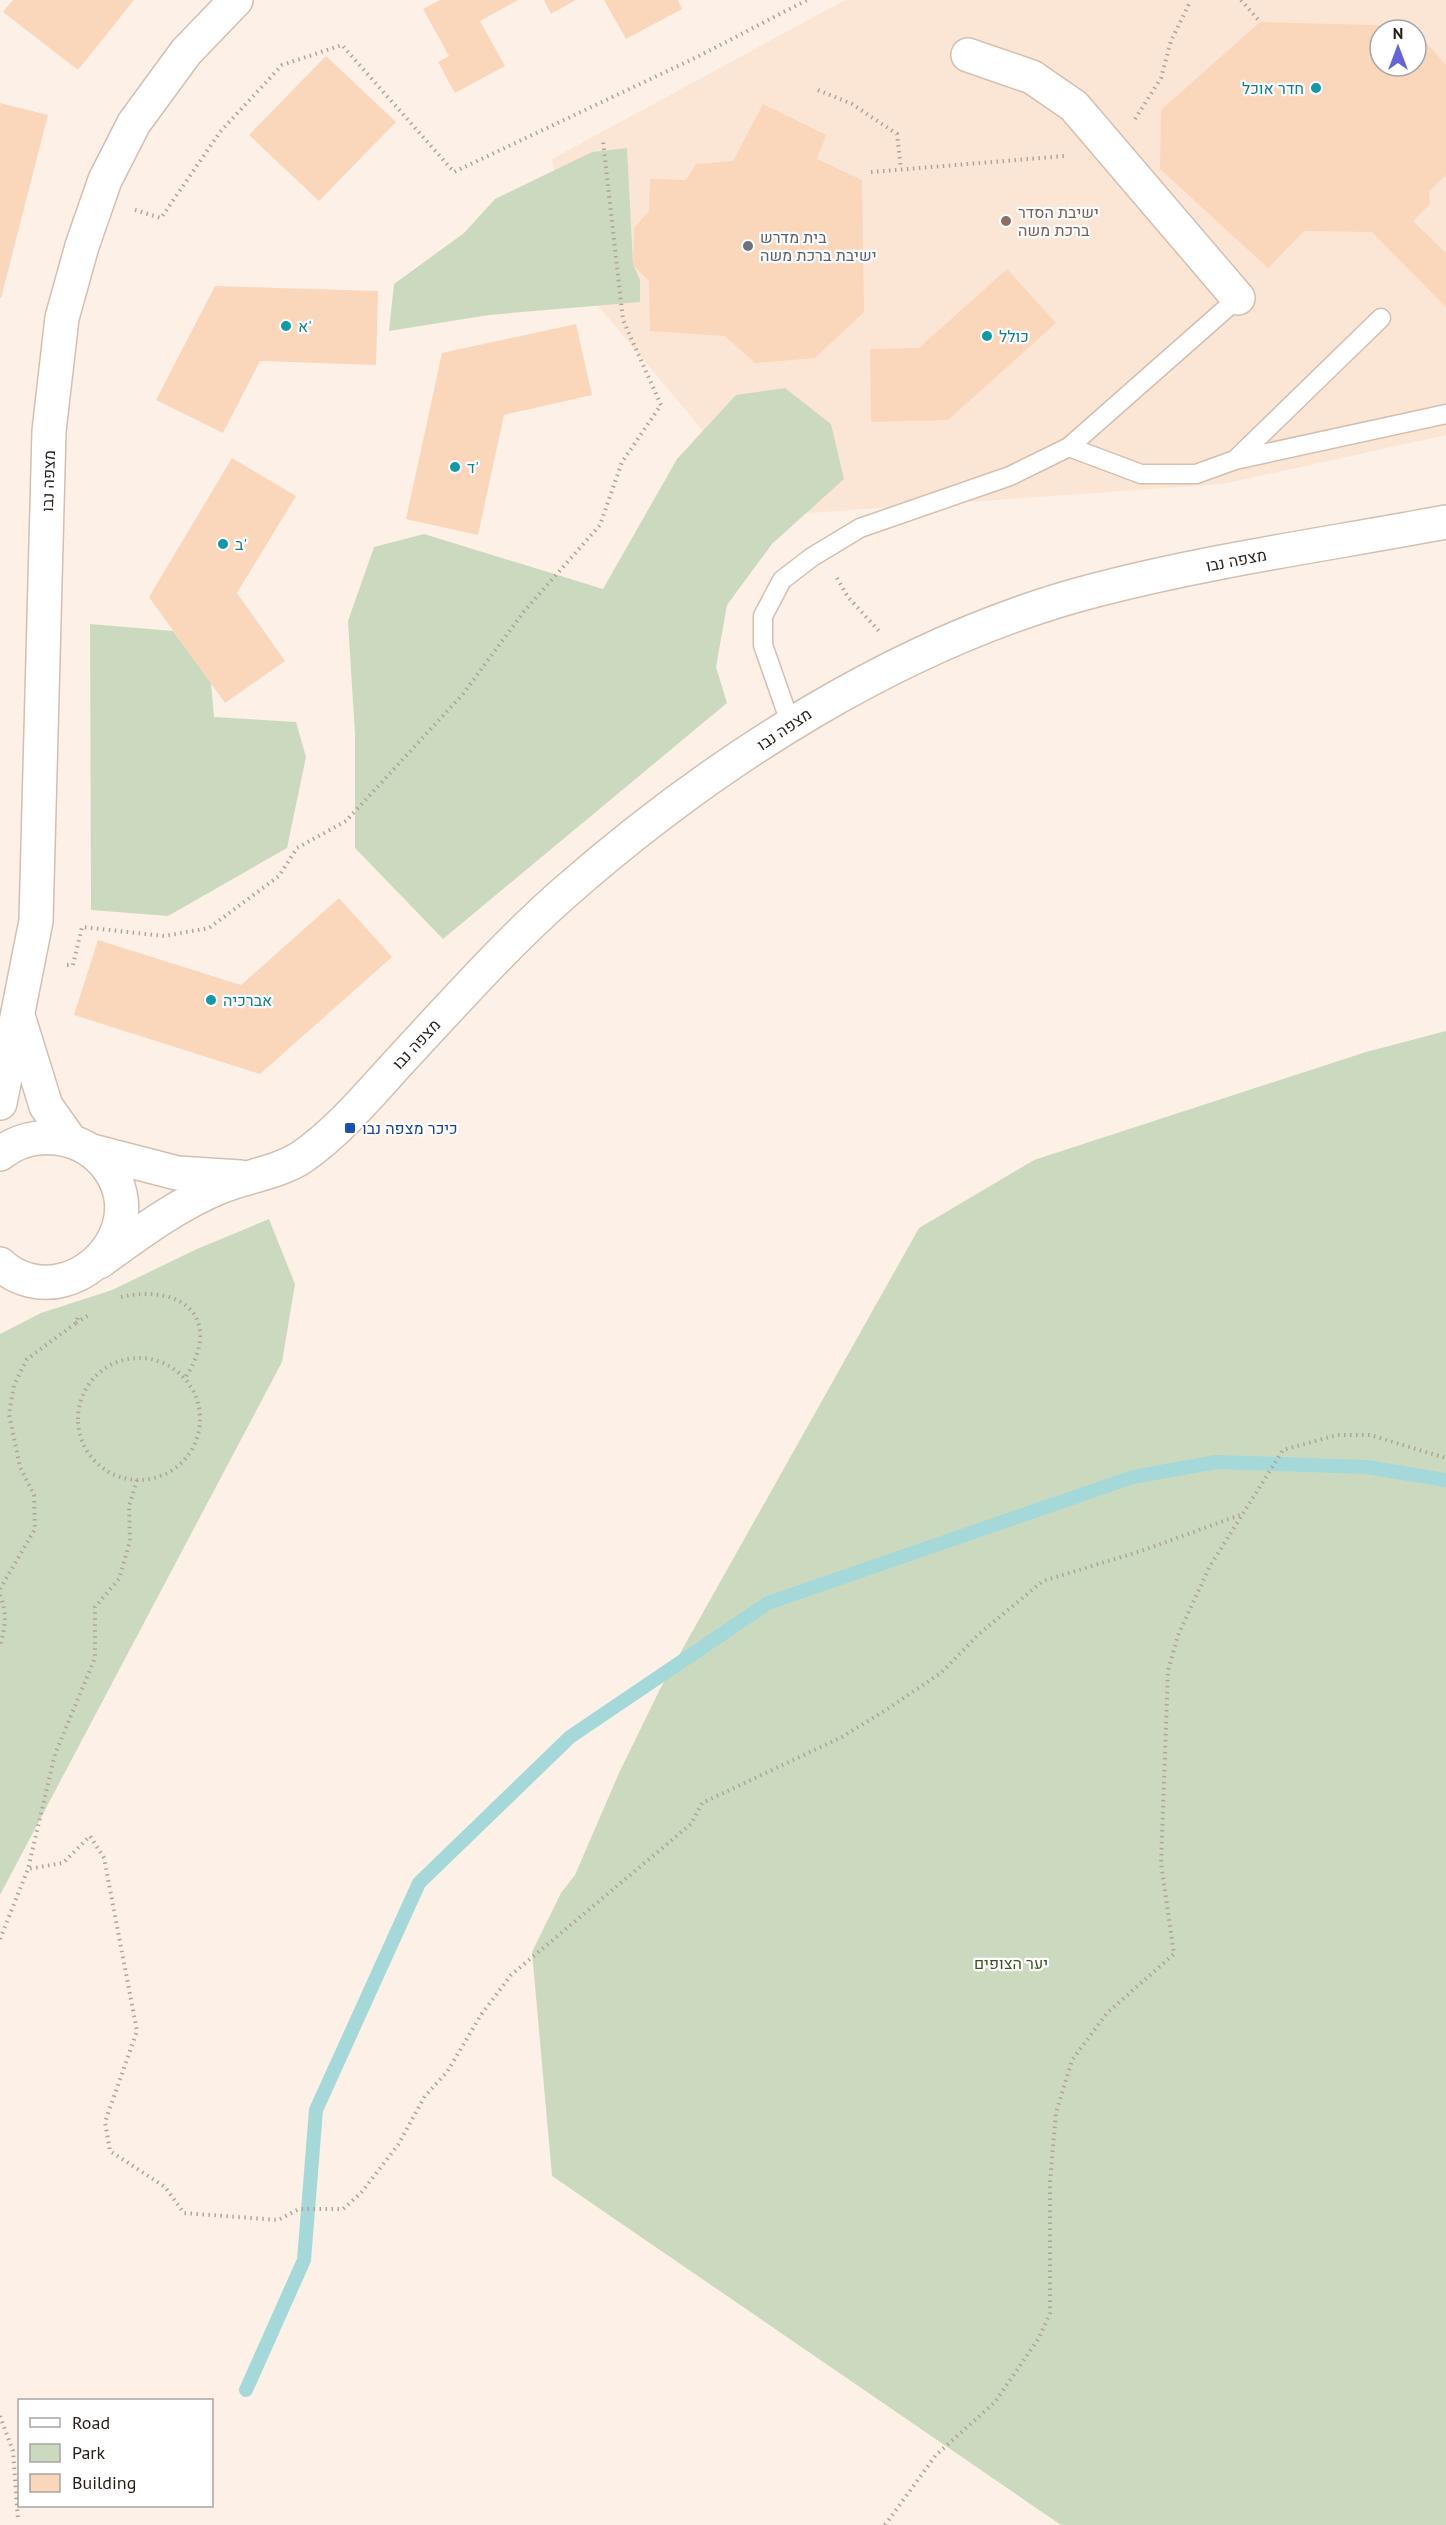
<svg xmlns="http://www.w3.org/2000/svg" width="1446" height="2525" viewBox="0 0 1446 2525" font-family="'PT Sans',Heebo,sans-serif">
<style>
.built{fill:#fbe6d5;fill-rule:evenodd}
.green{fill:#cbdabf}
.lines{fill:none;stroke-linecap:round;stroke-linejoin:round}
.stream{stroke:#a4d8d9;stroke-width:14}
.building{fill:#fad6bb}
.lane-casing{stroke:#d3bfb0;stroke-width:21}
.street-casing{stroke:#d3bfb0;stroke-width:36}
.path{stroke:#afa49c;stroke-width:4;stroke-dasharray:1.5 4.5;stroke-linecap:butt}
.lane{stroke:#fff;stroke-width:18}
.street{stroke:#fff;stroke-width:33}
.culture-dot{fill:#0f9aa8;stroke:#fff;stroke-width:2}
.education-dot{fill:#8d6e63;stroke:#fff;stroke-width:2}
.worship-dot{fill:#6b7280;stroke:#fff;stroke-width:2}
.transit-dot{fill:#1a4fb4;stroke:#fff;stroke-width:2}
.labels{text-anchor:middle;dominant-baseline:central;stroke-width:4.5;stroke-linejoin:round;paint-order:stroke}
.culture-label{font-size:16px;fill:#0d838f;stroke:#fff;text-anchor:start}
.education-label{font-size:16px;fill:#785e54;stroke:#fff;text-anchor:start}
.worship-label{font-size:16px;fill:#5b616d;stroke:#fff;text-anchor:start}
.street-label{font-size:16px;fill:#251e18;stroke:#fff}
.transit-label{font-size:16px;fill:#164399;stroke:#fff;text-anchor:start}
.park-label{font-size:16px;fill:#3b5521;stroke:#fff}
</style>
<rect width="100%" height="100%" fill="#fdf0e7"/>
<path class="built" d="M845,0H1446V435L1223,484L767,516L709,438L579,283L552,159ZM1380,30H1416V66H1380Z"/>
<path class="green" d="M627,148L633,264L640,280V302L489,315L389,331L394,284L464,233L495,199L592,152Z
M785,388L831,424L844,479L772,544L727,605L716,667L727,703L443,939L355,848V735L348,621L374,547L424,534L603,589L677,459L736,395Z
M90,624L173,631L211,683L214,717L296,722L306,757L287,848L168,916L91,910Z
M1446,1031V2525H1061L552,2176L532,1952L561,1893L575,1875L619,1773L660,1689L919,1228L1034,1160L1366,1052Z
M269,1219L295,1284L282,1362L0,1895V1334L41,1313L112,1290L197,1249Z"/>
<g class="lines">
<path class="stream" d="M246,2390L304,2260L316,2110L419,1883L570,1737L768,1603L1133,1477L1216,1462L1367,1467L1446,1480"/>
</g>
<path class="building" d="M13,0H134L78,70L3,12Z
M440,0H518L480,21L505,66L455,93L438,62L449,56L423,9Z
M544,0H576L551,14Z
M604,0H678L682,9L626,39Z
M1260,22L1411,26L1415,30H1380V66H1416V31L1446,65V175L1429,191L1430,204L1413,221L1446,253V307L1372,232L1304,231L1268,268L1160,169L1161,110Z
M326,56L396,122L319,201L249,135Z
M0,103L48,115L1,298H0Z
M763,104L826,135L817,159L862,180L864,312L815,358L755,363L725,336L650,331L649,281L633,265L634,228L649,211L650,179L686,180L696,164L733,161Z
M1007,269L1056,323L948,420L871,422L870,349L919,348Z
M215,286L378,291L376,365L260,361L223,433L156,400Z
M576,324L592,395L504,415L478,535L406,519L442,353Z
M232,458L296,496L237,593L285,661L225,703L149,597Z
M339,898L392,957L260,1074L74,1015L98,940L241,985Z"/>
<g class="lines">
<g class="lane-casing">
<path id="lane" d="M1069,447L1141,474H1196L1235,460L1381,318
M1235,460L1446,414
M791,725L763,645V616L782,580L812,557L860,528L1010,476L1069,447L1238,298"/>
</g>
<g class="street-casing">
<path id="street" d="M968,55L1032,77L1074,106L1238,298
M19,1019L46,1106L70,1140
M0,1103L36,921L49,431L62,318L82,246L105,180L134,123L186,52L236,0
M92,1151L177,1173L240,1177
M0,1154C33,1127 84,1134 109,1169C140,1212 110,1268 63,1280C41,1286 17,1280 0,1264
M99,1262C138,1234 176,1205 220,1187C247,1176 277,1173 302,1157C338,1132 369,1095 398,1063C452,1005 505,945 564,893C713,762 902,640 1096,590C1211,560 1329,544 1446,522"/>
</g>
<path class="path" d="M1241,0L1260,22
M818,90L852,104L897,134L901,169
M1135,119L1161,78L1171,41L1190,2
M871,172L1065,156
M135,210L161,218L220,132L282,65L342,45L454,172L697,57L807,0
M837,578L848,597L879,631
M67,965H73L82,927L164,936L209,928L279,876L297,848L346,821L463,694L525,610L600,525L622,462L661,405L623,320L603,141
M121,1297C183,1283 224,1319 185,1378
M76,1323L89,1315
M78 1419a61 61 0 1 1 122 0a61 61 0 1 1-122 0Z
M137,1480L129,1506L130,1541L119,1579L95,1607V1658L55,1754L28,1869L63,1863L90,1836L104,1858L137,2031L105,2122L110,2151L165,2187L184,2213L278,2220L299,2209H343L361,2193L398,2145L425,2096L447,2072L481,2015L511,1975L691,1824L702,1803L842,1737L889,1708L942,1672L979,1634L1043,1581L1144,1550L1240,1515
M0,1589L35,1529L34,1495L20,1467L9,1414L14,1385L27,1359L76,1323L78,1317
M0,1595C7,1613 6,1626 0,1645
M0,1939L28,1869
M0,2416L13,2451L18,2520
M885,2525L936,2455L995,2402L1039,2338L1050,2313V2181L1056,2113L1072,2060L1107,2013L1174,1954L1161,1863L1168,1671L1178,1635L1210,1566L1283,1450L1337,1435H1370L1446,1458"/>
<use href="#lane" class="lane"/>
<use href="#street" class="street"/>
</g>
<g class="culture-dot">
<circle cx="1316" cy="88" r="6"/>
<circle cx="286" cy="326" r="6"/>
<circle cx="987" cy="336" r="6"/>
<circle cx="455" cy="467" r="6"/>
<circle cx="223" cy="544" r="6"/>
<circle cx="211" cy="1000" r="6"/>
</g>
<circle class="education-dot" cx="1006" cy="221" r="6"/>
<circle class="worship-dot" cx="748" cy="246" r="6"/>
<rect class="transit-dot" x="344" y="1122" width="12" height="12" rx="3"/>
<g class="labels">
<g class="culture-label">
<text x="1304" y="88" text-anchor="end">חדר אוכל</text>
<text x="298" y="326">א'</text>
<text x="999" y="336">כולל</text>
<text x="467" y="467">ד'</text>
<text x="235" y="544">ב'</text>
<text x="223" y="1000">אברכיה</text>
</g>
<g class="education-label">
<text x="1018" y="212">ישיבת הסדר<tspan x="1018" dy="18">ברכת משה</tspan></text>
</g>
<g class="worship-label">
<text x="760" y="237">בית מדרש<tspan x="760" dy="18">ישיבת ברכת משה</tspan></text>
</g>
<g class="street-label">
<text transform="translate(48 481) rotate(-88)">מצפה נבו</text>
<text transform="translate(1236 560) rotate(-11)">מצפה נבו</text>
<text transform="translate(784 729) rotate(-34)">מצפה נבו</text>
<text transform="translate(416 1044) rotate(-47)">מצפה נבו</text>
</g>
<g class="transit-label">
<text x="362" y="1128">כיכר מצפה נבו</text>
</g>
<g class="park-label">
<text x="1011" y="1963">יער הצופים</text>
</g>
</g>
<rect x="18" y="2399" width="195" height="108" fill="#ffffff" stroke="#a8a5a3" stroke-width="1.5"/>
<rect x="30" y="2418" width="30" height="9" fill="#ffffff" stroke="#a8a5a3" stroke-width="1.5"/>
<text x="72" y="2429" font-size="18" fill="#251e18">Road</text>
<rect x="30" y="2444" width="30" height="18" fill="#cbdabf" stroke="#a8a5a3" stroke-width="1.5"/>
<text x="72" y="2459" font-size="18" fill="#251e18">Park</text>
<rect x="30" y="2474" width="30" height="18" fill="#fad6bb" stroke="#a8a5a3" stroke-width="1.5"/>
<text x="72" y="2489" font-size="18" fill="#251e18">Building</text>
<g transform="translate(1398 48)"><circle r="28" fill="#ffffff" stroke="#a8a5a3" stroke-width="1.5"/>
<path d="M0-4.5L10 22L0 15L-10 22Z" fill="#6563dc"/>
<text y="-9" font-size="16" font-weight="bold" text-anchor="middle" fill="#251e18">N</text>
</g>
</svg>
